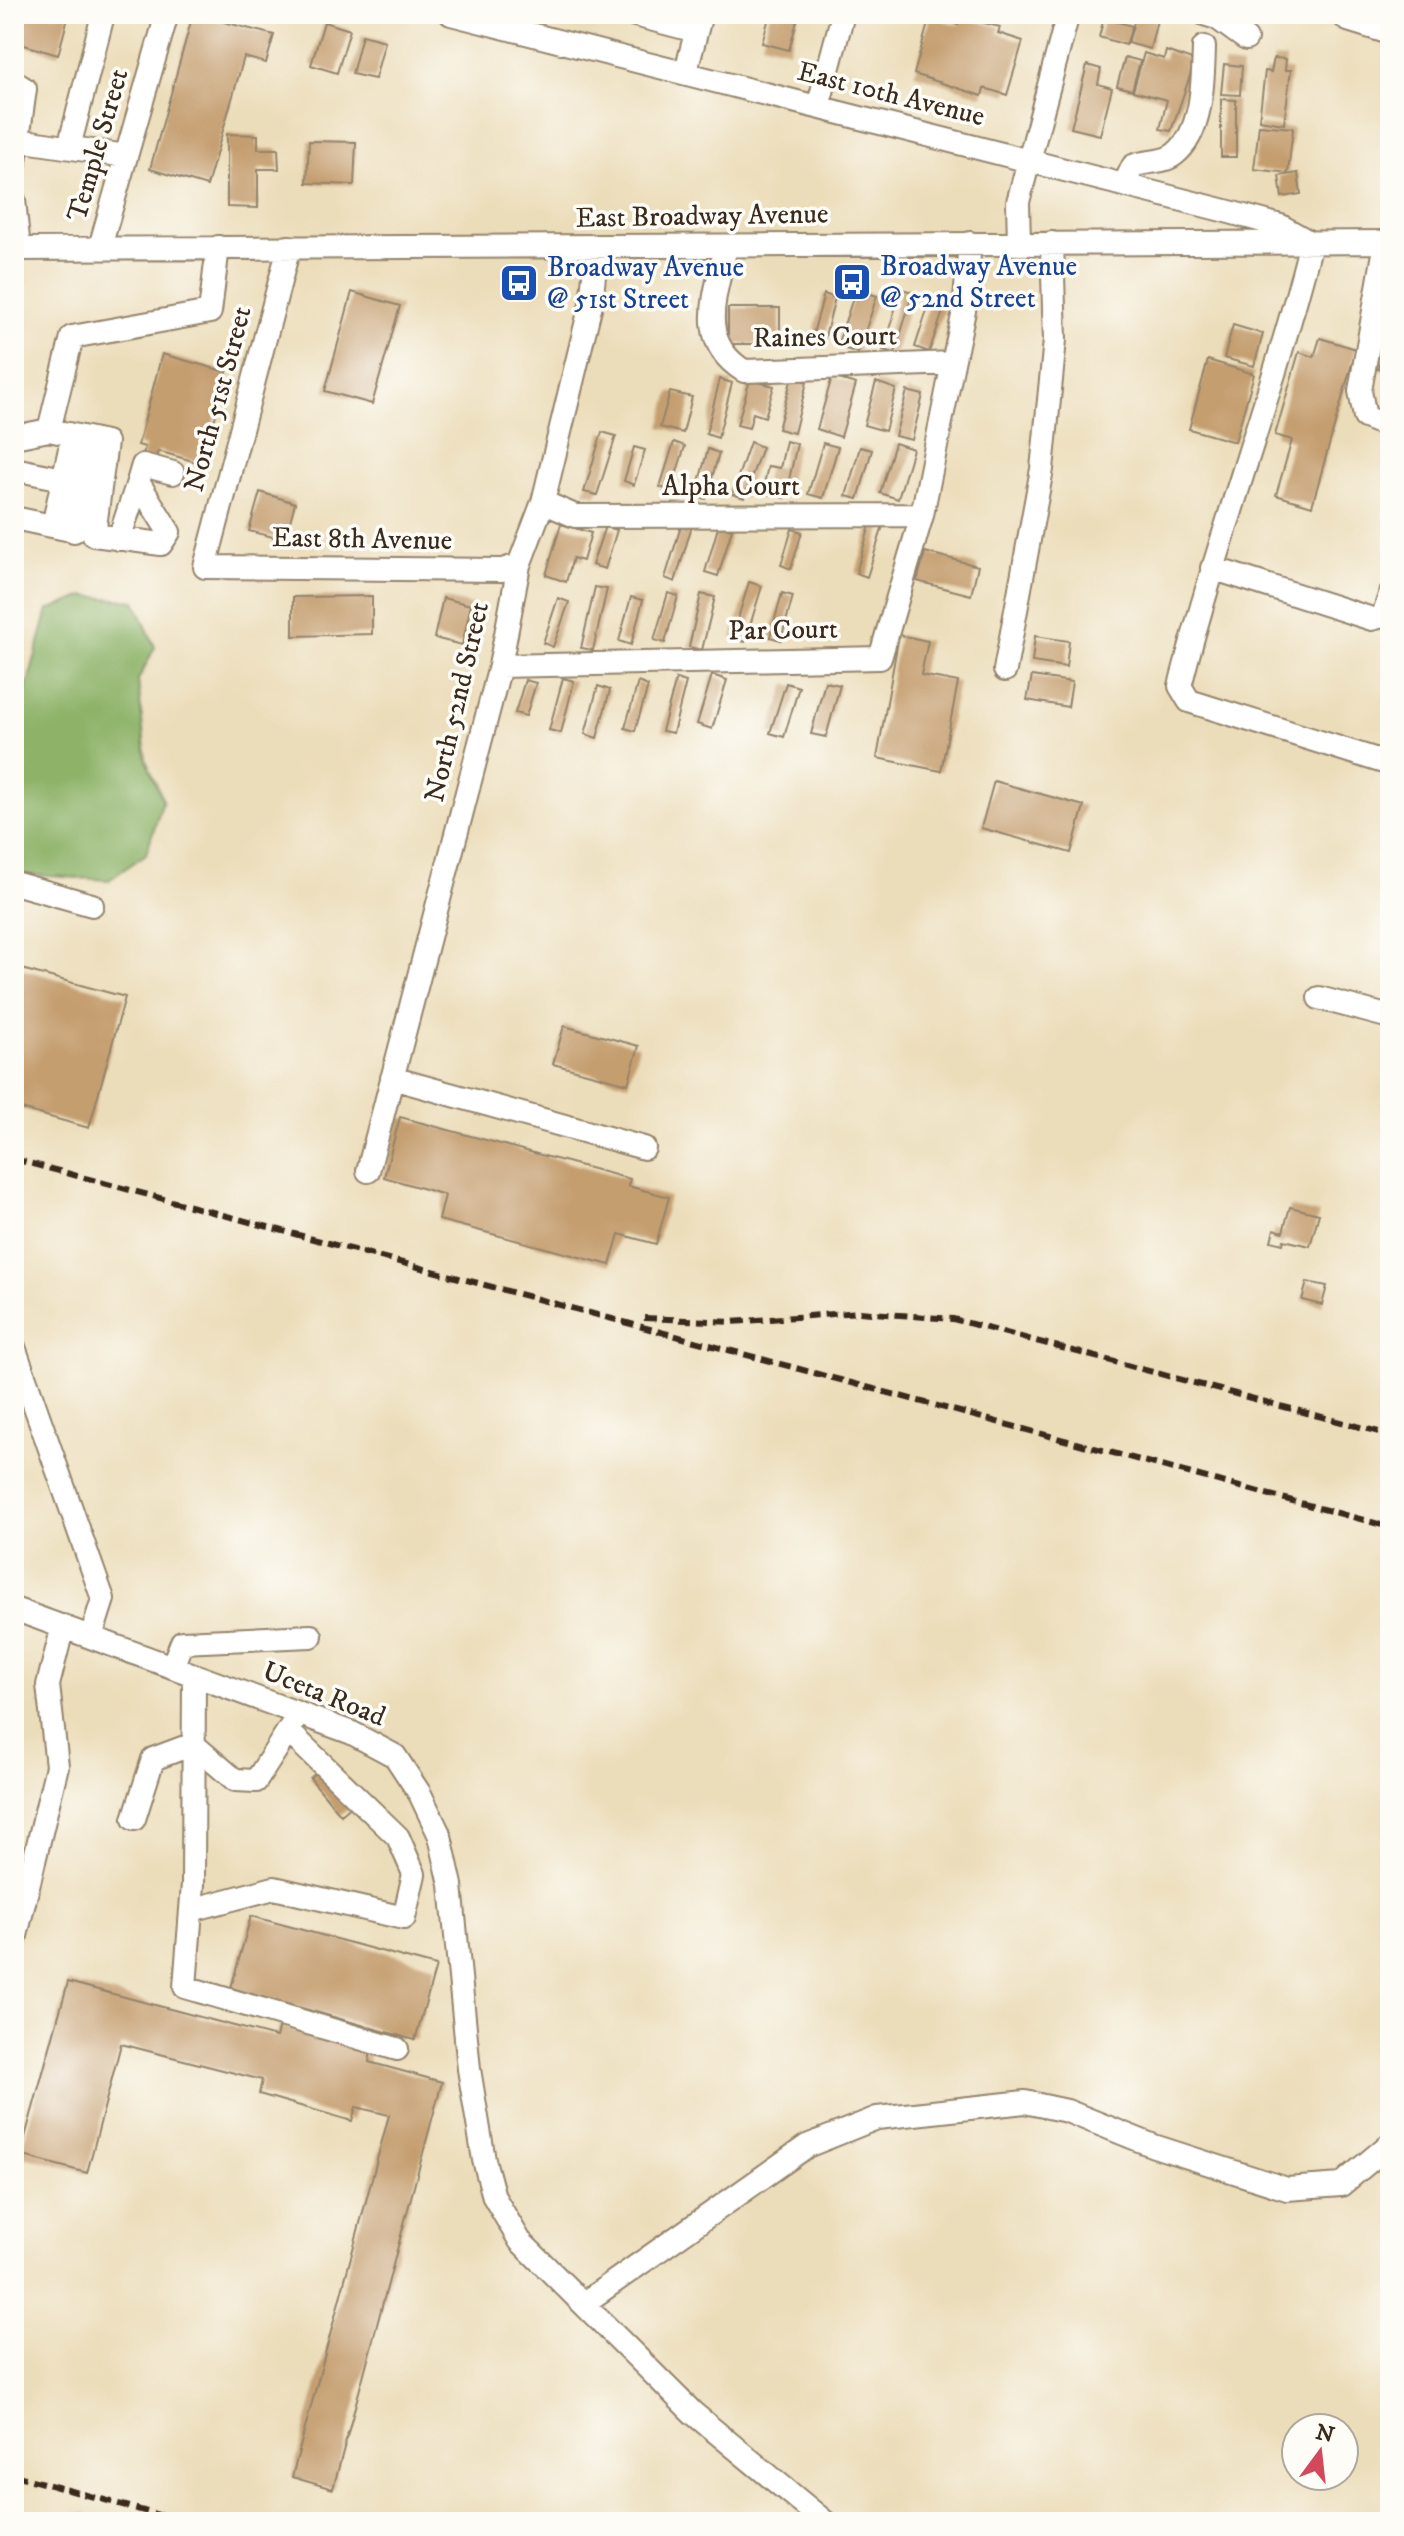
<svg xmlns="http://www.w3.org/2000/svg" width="1404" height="2536" viewBox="0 0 1404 2536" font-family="'IM FELL DW Pica',serif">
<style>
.forest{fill:#8db268;stroke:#646e43;stroke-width:2}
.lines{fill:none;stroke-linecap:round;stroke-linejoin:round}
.stream{stroke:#64c3e2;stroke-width:6}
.building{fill:#c59e70}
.minor-casing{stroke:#94846c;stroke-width:26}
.minor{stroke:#fff;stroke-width:22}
.rail{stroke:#3b2a1e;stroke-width:6;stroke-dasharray:12 6;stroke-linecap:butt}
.labels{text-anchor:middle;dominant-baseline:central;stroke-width:7;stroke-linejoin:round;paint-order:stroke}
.street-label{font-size:28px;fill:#3b2a1e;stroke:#fdfcf7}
.transit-label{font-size:28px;fill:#164399;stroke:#fdfcf7;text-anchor:start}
</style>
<rect width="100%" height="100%" fill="#fdfcf7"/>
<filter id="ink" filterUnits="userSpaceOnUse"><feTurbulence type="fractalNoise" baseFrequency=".0125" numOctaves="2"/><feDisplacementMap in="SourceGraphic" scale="16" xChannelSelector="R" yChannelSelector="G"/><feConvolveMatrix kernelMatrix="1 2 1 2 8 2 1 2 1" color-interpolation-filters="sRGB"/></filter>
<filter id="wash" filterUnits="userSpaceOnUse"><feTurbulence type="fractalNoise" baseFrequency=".006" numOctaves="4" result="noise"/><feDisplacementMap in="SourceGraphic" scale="32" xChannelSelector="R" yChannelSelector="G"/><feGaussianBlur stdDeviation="1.8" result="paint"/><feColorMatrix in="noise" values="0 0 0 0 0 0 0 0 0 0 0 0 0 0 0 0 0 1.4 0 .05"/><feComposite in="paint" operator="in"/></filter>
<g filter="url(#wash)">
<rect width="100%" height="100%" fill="#ecddba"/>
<path class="forest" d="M85,596L135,601L155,647L138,680L146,760L163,800L146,854L109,880L18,874L14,872V734L48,610Z"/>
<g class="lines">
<path class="stream" d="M14,2514L38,2520L85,2516"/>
</g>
<g id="blocks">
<path class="building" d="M17,14H69L58,55L14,42Z
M193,14L274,35L266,63L244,57L207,186L150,169Z
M770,14H799L789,50L762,43Z
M1136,15L1157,20L1150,49L1128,43Z
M930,16L958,25L960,17L1000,27L998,33L1023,41L1007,95L984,88L982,96L914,74Z
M1104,18L1132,26L1126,45L1099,37Z
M324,22L350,30L337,73L311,65Z
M362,35L385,41L375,79L352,74Z
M1166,51L1195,61L1171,131L1160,129L1167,100L1133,91L1144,53L1164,59Z
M1125,57L1140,61L1132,90L1117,86Z
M1274,58L1286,59L1285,70H1291L1284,124L1259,120L1265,71L1271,72Z
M1224,64L1242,66L1240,95L1221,94Z
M1087,65L1101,69L1098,84L1112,88L1100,135L1071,128Z
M1221,99L1236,100V157H1221Z
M1259,125L1293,128L1288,173L1254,169Z
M227,134L258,135V149H278L279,169H258V208L227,207Z
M309,141L356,142L354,185L307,183Z
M1298,173L1301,194L1282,197L1279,176Z
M856,289L877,296L858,353L837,346Z
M901,289L913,292L895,353L883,350Z
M352,292L400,306L372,404L325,391Z
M824,294L835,298L822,348L810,345Z
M929,304L944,309L929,352L915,347Z
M728,308H780V344H728Z
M1233,325L1263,334L1254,366L1224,358Z
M1390,330V372L1378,369Z
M1320,338L1356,349L1312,506L1276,495L1292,440L1275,435L1299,352L1314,357Z
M162,354L227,372L203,464L158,451L155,461L142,457L145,447L138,445Z
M1208,360L1254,374L1235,442L1189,429Z
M792,377L807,382L794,433L778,429Z
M832,377L856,384L841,437L817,429Z
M720,379L732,383L718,438L706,434Z
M750,380L774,386L765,417L753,413L749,428L737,425Z
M876,382L896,389L885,431L864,425Z
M907,391L923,395L912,440L895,436Z
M670,392L692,397L683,433L660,427Z
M602,432L616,436L597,495L584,492Z
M786,441L797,444L785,498L762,493L768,466L780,468Z
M674,442L685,446L671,491L660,487Z
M750,442L762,447L744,498L732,494Z
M823,443L838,447L823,498L808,494Z
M895,443L913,449L898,499L880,493Z
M634,447L645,450L634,485L624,481Z
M860,447L872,450L858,499L846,496Z
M708,449L719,453L706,499L695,496Z
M260,492L295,503L285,540L249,531Z
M871,522L883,526L867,577L856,573Z
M682,523L692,526L675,582L665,578Z
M561,524L591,533L583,561L573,558L566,582L546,575Z
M719,524L732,529L718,576L705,572Z
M605,526L617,530L605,569L592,565Z
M792,529L802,532L791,569L781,565Z
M925,552L978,566L971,595L917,581Z
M749,582L762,586L745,642L732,638Z
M595,587L607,589L593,650L581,648Z
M668,593L678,596L665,643L654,640Z
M782,593L793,596L781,640L770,637Z
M701,594L715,597L702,650L689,647Z
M372,596V634L293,636V597Z
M631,597L643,600L631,645L619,641Z
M443,598L471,605L462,645L434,638Z
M558,598L569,602L553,647L543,643Z
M899,635L928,641L921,675L958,682L941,771L877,758Z
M1035,636L1069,641L1066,667L1032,662Z
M712,675L727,680L712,729L697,724Z
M1032,676L1072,682L1068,707L1027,700Z
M563,678L574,681L561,733L549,730Z
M676,679L686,682L673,733L662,731Z
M525,680L536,683L526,716L515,713Z
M638,682L648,686L635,731L625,728Z
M825,682L840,685L826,737L811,734Z
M786,683L799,687L784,737L770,733Z
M598,686L610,690L597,738L585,734Z
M994,781L1084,806L1071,853L981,828Z
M14,967L125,997L89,1128L14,1107Z
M564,1026L639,1046L628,1084L553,1064Z
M400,1117L630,1179L628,1186L669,1197L656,1244L619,1234L610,1265L439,1220L445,1195L384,1177Z
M1290,1207L1319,1214L1310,1246L1284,1240L1283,1244L1271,1241L1274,1229L1283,1232Z
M1307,1282L1327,1286L1322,1305L1302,1300Z
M320,1769L352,1806L341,1815L310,1778Z
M251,1916L436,1966L415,2040L231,1988Z
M68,1982L276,2037L279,2026L371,2050L369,2062L442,2082L333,2489L292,2477L389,2115L356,2107L352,2121L259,2094L262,2080L121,2044L87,2173L20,2155Z"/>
</g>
</g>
<g filter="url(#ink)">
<use href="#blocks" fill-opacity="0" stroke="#94846c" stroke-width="2"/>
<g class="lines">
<g class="minor-casing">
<path id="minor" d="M451,14L1222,210L1281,226L1311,243C1273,393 1218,537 1180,686L1189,701L1390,764
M631,14L696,31
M1204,14L1217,18L1246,39
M1341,14L1348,20L1390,33
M686,71L701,14
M14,82L25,89L14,168
M818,107L843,14
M18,140L126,156
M69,147L103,15
M1124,185L1133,166C1146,160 1163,164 1175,154C1203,132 1203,79 1204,47
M14,200L19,249
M1386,242L1360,391L1365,417L1390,427
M1019,243L1018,202L1068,14
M100,247L167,14
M289,247L205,567L502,570L519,565
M14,249L1390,242
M953,363L964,311L970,243
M49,430L106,442L94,535L161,544L169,532L138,482L119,539
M14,437L49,430L72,337L210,312L218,247
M14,469L63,479
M138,482L143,465L173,473
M543,502L575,516L922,515
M14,518L66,529
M53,526L73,435
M74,531L90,439
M1212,568L1372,619L1383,616L1390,595
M500,666L880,658L922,515L953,363L744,371C694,340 717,293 726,246
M1005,670L1042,469L1055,340L1052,243
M14,883L92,905
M1319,998L1390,1017
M392,1078L644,1148
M368,1171L500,666L519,565L543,502L591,304L597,247
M14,1347L103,1599L91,1637
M14,1609L352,1733L395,1756L420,1794L440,1836L451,1885L469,2069L484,2160L494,2197L520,2241L693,2413L825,2522
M172,1667L182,1642L311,1636
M194,1675L193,1884L185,1987L397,2049
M134,1819L153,1759L193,1744L235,1780L256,1781L288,1731
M191,1910L274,1888L404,1918L414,1874L398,1837L288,1731L298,1714
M14,1944L57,1766L48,1685L63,1626
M584,2303L807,2146L877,2118L1025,2102L1067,2111L1154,2146L1287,2189L1341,2185L1390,2144"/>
</g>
<use href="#minor" class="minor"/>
<path class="rail" d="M14,1159L1390,1527
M644,1318L732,1322L859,1312L953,1319L1390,1435
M14,2475L184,2522"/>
</g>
</g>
<defs>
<g id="bus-square" transform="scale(2)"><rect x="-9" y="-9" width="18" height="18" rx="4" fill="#1a4fb4" stroke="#fdfcf7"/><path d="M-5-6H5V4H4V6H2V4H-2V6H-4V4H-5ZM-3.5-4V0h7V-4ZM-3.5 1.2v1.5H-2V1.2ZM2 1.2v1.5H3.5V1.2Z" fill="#fff"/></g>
</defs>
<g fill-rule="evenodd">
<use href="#bus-square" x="852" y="282"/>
<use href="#bus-square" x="519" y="283"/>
</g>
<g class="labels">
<g class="street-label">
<text transform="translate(891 94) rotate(14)">East 10th Avenue</text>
<text transform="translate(98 145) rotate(-74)">Temple Street</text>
<text transform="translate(702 216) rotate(-1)">East Broadway Avenue</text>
<text transform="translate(825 337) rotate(-1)">Raines Court</text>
<text transform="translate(218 399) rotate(-75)">North 51st Street</text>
<text x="731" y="486">Alpha Court</text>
<text transform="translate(362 539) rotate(1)">East 8th Avenue</text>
<text transform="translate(783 630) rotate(-1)">Par Court</text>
<text transform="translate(457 702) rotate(-77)">North 52nd Street</text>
<text transform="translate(324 1694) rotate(22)">Uceta Road</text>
</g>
<g class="transit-label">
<text x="880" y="266">Broadway Avenue<tspan x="880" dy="32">@ 52nd Street</tspan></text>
<text x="547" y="267">Broadway Avenue<tspan x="547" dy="32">@ 51st Street</tspan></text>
</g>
</g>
<rect width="1404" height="2536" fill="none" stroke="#fdfcf7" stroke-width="48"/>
<g transform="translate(1320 2452) rotate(15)"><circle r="38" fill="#fdfcf7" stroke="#afa8a0" stroke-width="2"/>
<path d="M0-6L14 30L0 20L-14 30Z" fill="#d1495b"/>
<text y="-12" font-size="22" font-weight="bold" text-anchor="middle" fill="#3b2a1e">N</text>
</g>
</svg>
